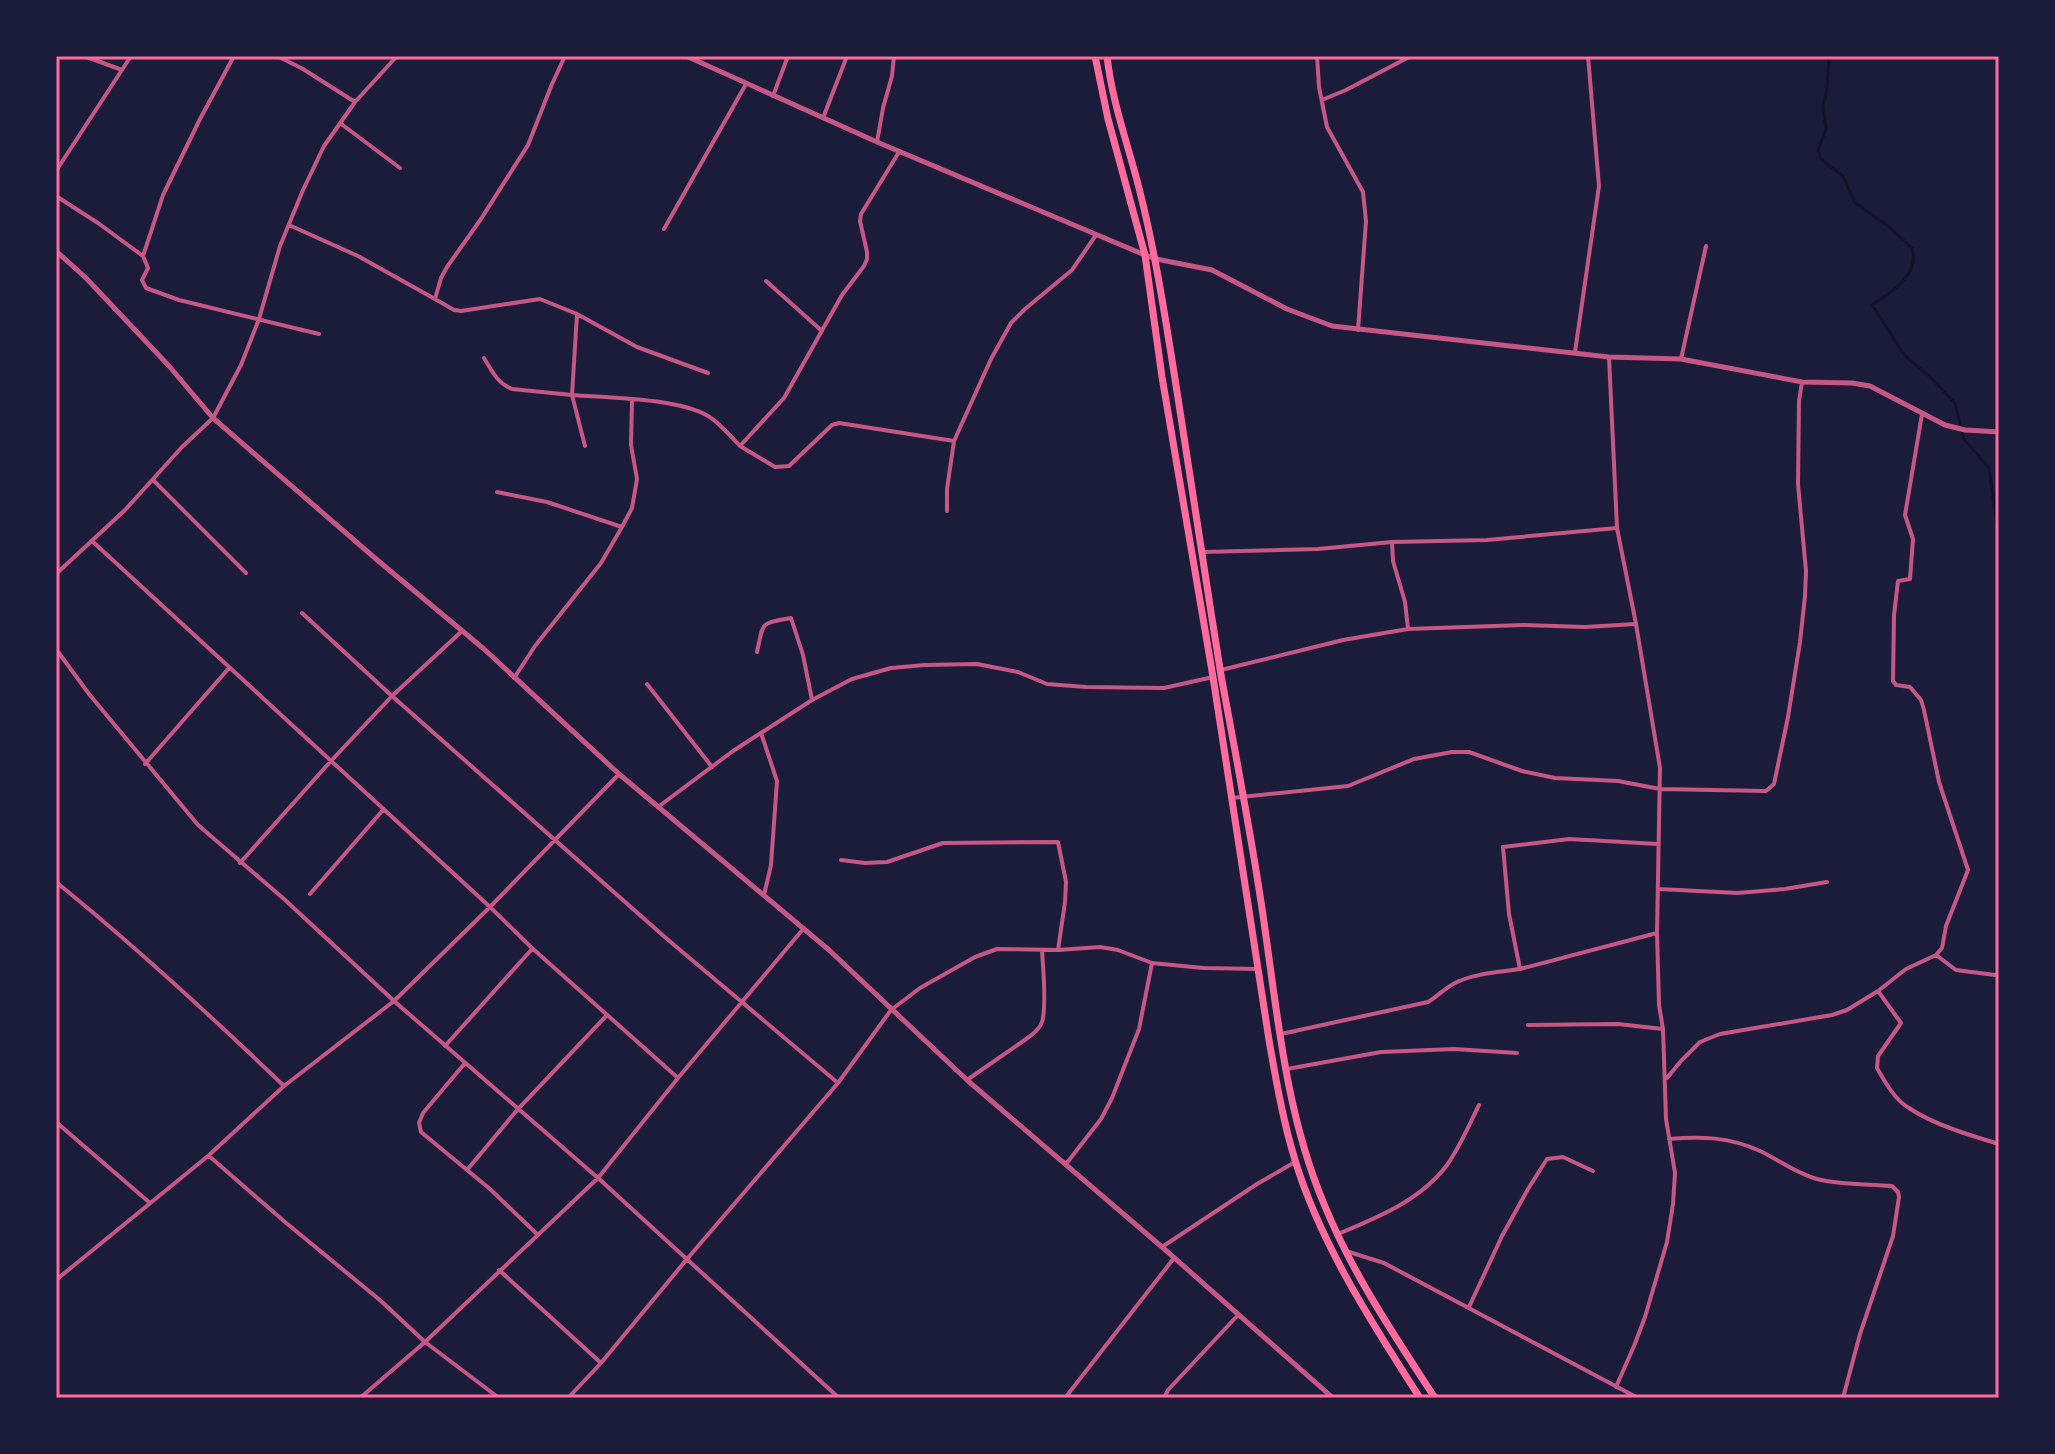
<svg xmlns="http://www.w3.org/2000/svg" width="2055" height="1454" viewBox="0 0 2055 1454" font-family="Karla,sans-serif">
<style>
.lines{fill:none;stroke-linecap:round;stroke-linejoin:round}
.stream{stroke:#12122b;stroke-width:3}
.minor{stroke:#c65784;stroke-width:4}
.tertiary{stroke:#c65784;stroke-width:5}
.trunk{stroke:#ff6b9d;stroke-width:7}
.neatline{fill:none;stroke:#ff6b9d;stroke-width:3}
</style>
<rect width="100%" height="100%" fill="#1b1b3a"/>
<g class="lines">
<path class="stream" d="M1829,56L1827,88L1823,106L1826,129L1818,150L1821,159L1843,176L1855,203L1887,225L1912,248C1913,253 1914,257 1913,262C1911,280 1886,296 1872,305L1905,356L1929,376L1955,403L1964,439L1989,468L1999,539"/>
<path class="minor" d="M84,56L122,70
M277,56L303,69L355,102
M565,56L552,84L528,145L481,219L447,267L441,278L435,299L454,310L461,311L540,299L577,314L637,347L708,373
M1317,56L1319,87L1327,127L1363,192L1366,221L1358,330
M773,96L788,56
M1322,100L1346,90L1411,56
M823,118L847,56
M340,123L400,168
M877,142L883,108L892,76L894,56
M56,171L131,56
M56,196L98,223L143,256L148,268L142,280L146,288L179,300L319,334
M289,225L358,256L435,299
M664,229L746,84
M143,256L163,195L200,119L234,56
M766,281L822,331
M577,314L572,395C609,398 677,398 708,416C720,423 730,436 740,446L784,398L842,295L864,266L867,259V252L860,221L861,214L899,152
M1575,352L1599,186L1588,56
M1609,357L1617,528L1636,624L1660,768L1657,933L1659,1005L1663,1029L1666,1119L1675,1173L1673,1204L1667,1242L1645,1317L1634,1346L1616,1387
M484,358C492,371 497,383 512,389L572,395L585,446
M1681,359L1706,246
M740,446L775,467L789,466L832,425L839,423L954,441
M153,480L246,573
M497,492L547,502L622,527L632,508L637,479L631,445L632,400
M947,511V489L954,441L991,359L1011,323L1025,309L1072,270L1096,235
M92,541L490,907L532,948L678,1078
M1392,542L1393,561L1405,602L1408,629L1523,625L1585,627L1636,624
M1202,552L1318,549L1392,542L1487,540L1617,528
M56,574L125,510L182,447L213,418L241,365L259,319L280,246L303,190L324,146L355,102L397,56
M462,631L392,696L667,939L838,1083
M56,649L89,694L198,825L284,899L394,1001L598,1178L839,1398
M757,652C764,621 759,624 791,618L803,655L812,700
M1221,670L1343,640L1408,629
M514,678L535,646L601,563L622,527
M647,684L712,767
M761,733L777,781L771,865L764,895
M145,764L229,668
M1232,798L1348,786L1414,759L1452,752H1469L1522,771L1555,778L1618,781L1660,789L1766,791L1774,784L1788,717L1800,642L1805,596L1806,571L1798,484L1799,401L1802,382
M658,807L733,751L812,700L852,679L891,668L925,665L977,664L1018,672L1047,684L1086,687L1164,688L1213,677
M841,860L865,863L887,862L943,843L1058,842L1066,882L1065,902L1058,950
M240,863L330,762L392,696L302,613
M56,882C135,946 210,1015 284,1086
M1659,889L1737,893L1785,889L1827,882
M310,894L383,810
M1936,955L1956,970L1995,975L1999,973
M1520,969L1657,933
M1878,991L1901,1023L1878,1056L1877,1068C1885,1082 1895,1100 1909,1108C1932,1124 1972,1136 1999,1144
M1528,1025L1618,1024L1663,1029
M1281,1034L1428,1002C1438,996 1445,988 1455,983C1475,973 1499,972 1520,969L1509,914L1503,847L1569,839L1658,844
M445,1046L532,949
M465,1063L423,1113L419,1123L421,1132L490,1189L538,1235
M1287,1069L1381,1052L1454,1049L1517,1053
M1667,1078L1681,1061L1700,1042L1720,1034L1832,1015L1847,1010L1878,991L1906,969L1936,955L1942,948L1946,926L1968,870L1939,782L1924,710L1921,700L1910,687L1896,685L1893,681L1894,615L1898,581L1910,579L1913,539L1905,515L1922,414
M967,1080L1029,1037C1034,1033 1040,1029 1042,1022C1047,1006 1043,968 1042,950
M56,1122L150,1203
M1669,1139C1701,1136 1730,1137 1760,1151C1779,1160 1797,1174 1817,1179C1840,1185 1868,1184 1892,1186L1898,1192L1899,1197L1893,1236L1860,1334L1843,1398
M209,1156L285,1222L381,1301L425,1342L499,1398
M1066,1164L1101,1119L1112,1098L1139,1029L1152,963
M467,1170L518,1109L607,1015
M1338,1234C1377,1218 1421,1200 1447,1165C1460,1147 1469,1125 1479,1105
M1162,1247L1257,1184L1295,1162
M1349,1252L1384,1263L1638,1398
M499,1270L601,1363
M56,1280L208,1156L284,1086L394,1001L490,907L619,774
M1469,1307L1502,1236L1528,1189L1547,1159L1563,1157L1593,1171
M360,1398L425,1342L598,1178L678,1078L804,928
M568,1398L601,1363L687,1259L838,1083L891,1010L920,988L975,957L997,949L1058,950L1100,947L1118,950L1152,963L1203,968L1258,969
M1065,1398L1174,1258
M1164,1398L1168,1390L1238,1315"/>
<path class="tertiary" d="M686,56L877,142L1145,255L1156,259L1212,270L1287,309L1332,326L1609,357L1681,359L1802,382L1852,383L1870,386L1945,425L1965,430L1999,432
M56,251L86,278L169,366L213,418L376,559L484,649L619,774L829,950L967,1080L1162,1247L1333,1398"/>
<path class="trunk" d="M1095,56L1108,119L1145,255L1162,377L1213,677L1269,1040C1276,1080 1283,1121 1295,1160C1320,1243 1373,1325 1420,1398
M1107,56C1112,103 1129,147 1140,192C1157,260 1167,329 1178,398C1193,491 1206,583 1221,675C1234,746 1248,818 1259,889C1276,994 1282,1105 1324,1204C1352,1273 1394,1335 1435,1398"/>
</g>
<rect width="2055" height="1454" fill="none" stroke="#1b1b3a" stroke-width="116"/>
<rect x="58" y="58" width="1939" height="1338" class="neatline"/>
</svg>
